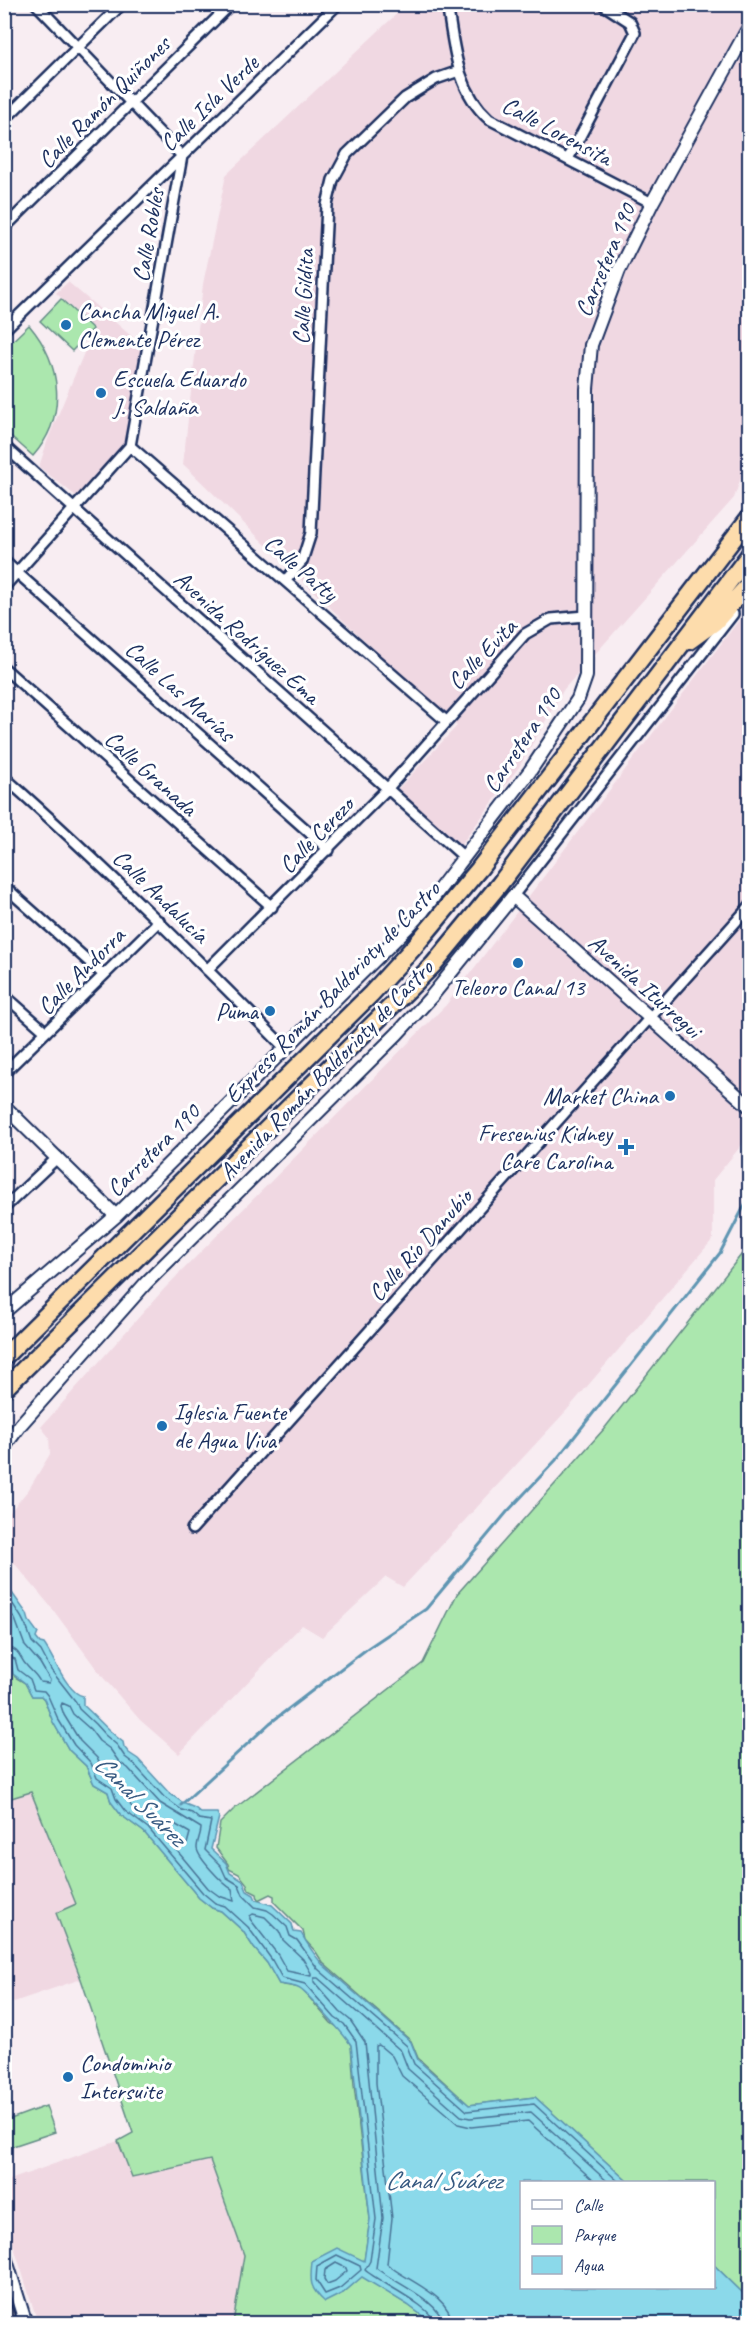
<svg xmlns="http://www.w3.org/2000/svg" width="754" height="2328" viewBox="0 0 754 2328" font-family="Caveat,sans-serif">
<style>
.built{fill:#f0d8e2}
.green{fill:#abe7ae;stroke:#638b86;stroke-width:1.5}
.water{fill:#8bd9ea;stroke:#5e95b2;stroke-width:1.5}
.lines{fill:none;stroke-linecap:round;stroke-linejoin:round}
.shore{stroke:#487396;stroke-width:1.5}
.stream{stroke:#5e95b2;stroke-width:3}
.street-casing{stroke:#1b2f5e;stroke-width:14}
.secondary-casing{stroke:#1b2f5e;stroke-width:16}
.highway-casing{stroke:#1b2f5e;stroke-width:21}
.street{stroke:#fff;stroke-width:9}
.secondary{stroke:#fff;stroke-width:12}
.highway{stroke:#fddcac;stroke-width:16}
.poi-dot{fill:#1f6fb2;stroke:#fff;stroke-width:2}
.labels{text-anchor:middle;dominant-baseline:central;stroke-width:6;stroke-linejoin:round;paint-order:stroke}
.street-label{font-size:24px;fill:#1b2f5e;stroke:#fff}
.poi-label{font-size:24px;fill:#1b2f5e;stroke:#fff;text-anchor:start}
.water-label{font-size:26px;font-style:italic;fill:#375a81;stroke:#fff}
</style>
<rect width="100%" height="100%" fill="#f8edf2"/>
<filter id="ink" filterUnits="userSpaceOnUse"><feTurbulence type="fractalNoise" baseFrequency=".0167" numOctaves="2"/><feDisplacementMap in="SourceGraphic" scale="12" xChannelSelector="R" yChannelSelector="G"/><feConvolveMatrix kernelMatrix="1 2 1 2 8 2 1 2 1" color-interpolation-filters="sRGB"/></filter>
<g filter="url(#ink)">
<path class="built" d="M406,5H749V454L734,498L564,689L519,767L460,846L396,791L457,726L349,626L183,464L203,284L226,175Z
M68,282L143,346L126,443L76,496L39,467L48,439L94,329L56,293Z
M749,607V1136L713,1180V1239L567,1410L403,1587L386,1577L322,1637L302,1625L179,1754L140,1720L101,1675L51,1607L5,1552V1518L29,1489L50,1454L49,1437L41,1427L165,1288L446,1005Z
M31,1792L76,1904L56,1913L81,1979L5,2005L4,1800Z
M118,2141L132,2176L210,2160L244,2255L233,2323H38L5,2218L4,2182Z"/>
<path class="green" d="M61,299L93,329L72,351L40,321Z
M29,325C62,364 68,416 33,456L4,430L5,348Z
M745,1250L749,1254V2299L714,2265V2182H628L535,2097L469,2105L418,2058L411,2041L323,1963L316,1952L305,1940L303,1931L274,1902V1896L270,1894L258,1900L257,1894L249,1890L247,1884L239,1874L229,1869L228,1864L216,1848L220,1823L234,1809L423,1663L457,1594L604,1429Z
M4,1660L10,1663L15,1677L25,1683L32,1696H41L44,1699L53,1722L69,1750L86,1766L94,1784L108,1792L111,1802L121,1815L144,1832L199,1898L212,1908L221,1911L243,1931L254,1948L267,1963L279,1984L301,1988L331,2023L339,2028L351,2045L354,2085L370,2219L364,2262L343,2293L362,2276L408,2305L432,2323H233L244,2255L210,2160L132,2177L118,2141L133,2133L81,1979L56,1913L76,1904L31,1792L5,1800Z
M46,2106L55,2132L10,2147L5,2131V2121Z"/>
<path class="water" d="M5,1583L27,1614L29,1621L38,1633L36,1638L40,1643L44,1644C53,1656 68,1694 83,1696V1705C97,1717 108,1731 123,1742L124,1747L129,1753L138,1759L169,1793L185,1804L195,1808L201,1813H217L219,1817L211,1849L226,1863L230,1873L243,1881L247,1891L254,1895L256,1900L272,1905L292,1924L294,1932L301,1933C307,1944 314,1954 322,1964L411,2042L418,2060L469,2105L535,2097L628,2182H522V2288H714V2265L749,2299V2323H432L408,2305L362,2277L343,2293L325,2302C309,2288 310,2281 312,2261L337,2248L364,2261L370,2219L351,2045C346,2037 305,1990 298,1988C292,1985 285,1985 279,1984L267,1963L254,1948L243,1931L221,1911L212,1908L199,1898L144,1832L121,1815L111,1802L108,1792L94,1784L86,1766L69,1750L53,1722L44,1699L41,1696H32L25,1683L13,1674L11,1663L5,1660Z"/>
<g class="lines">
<path class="shore" d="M4,1593C16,1607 27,1625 32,1642L41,1651L51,1670L76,1702L79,1709L95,1724L105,1735L117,1745L125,1757L133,1763L164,1797L182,1810L192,1813L199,1819L211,1821L205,1850L221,1866L226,1877L239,1885L243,1895L255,1907L267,1910L273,1914L287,1927L290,1936L297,1940L318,1969L407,2046L414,2064L467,2111L534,2104L619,2182
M4,1605L15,1619L25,1646L40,1663L50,1680L49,1683L40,1682C37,1675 32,1672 27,1666C18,1657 22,1649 4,1647
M4,1655L15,1659L18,1670L30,1679L34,1690L44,1691L48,1696L58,1719L74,1745L91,1763L97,1778L112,1788L116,1799L125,1811L148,1828L203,1893L215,1903L225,1906L248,1927L272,1960L282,1978L305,1984L335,2018L344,2024L356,2041L376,2219L370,2261L365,2270C378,2282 433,2306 435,2324
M62,1703L69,1706L73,1714L90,1729L99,1741L110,1749L119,1762L128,1768L160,1803L201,1828C201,1834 197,1841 197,1848C197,1857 223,1884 232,1889L234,1901L219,1896L208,1888L154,1823L131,1806L118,1783L103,1772L97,1758L80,1741L64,1715L61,1706Z
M171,1822L190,1833L187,1844H184L168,1824Z
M253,1914L265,1917L279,1931L283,1940L303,1959L311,1973V1976L287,1971L278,1955L250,1919V1916Z
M337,2255L360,2266L361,2270L340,2288L325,2294L316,2280L317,2266Z
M336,2263L346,2268L347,2271L335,2281L327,2284L324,2279L325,2270Z
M443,2324C441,2301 393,2282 376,2268L383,2218L365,2042L350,2020L340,2012L314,1982V1978H318L401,2051L408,2069L461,2116L470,2118L531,2112L608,2182
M452,2324C451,2295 406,2281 387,2264L392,2218L376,2083V2046L379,2045L392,2056L402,2076L458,2124L471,2127L528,2121L595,2182"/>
<path class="stream" d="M181,1805L270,1723L368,1648L426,1609L507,1512L556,1460L720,1253L750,1195"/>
<g class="street-casing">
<path id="street" d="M447,4C454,45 456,90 489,119L652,203
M4,8L8,4
M4,120L122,4
M568,159L635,33L630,22L602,4
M4,228L231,4
M4,330L338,4
M4,446L464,857
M130,446L446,721
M4,561L329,850
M286,580L302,561L311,533L327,205L333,180L347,154L405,98L436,79L459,71
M4,587L130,446L182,156L36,4
M4,668L272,907
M4,777C102,864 193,955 285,1048
M4,886L104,975
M513,896L733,614
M207,970L387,789L525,634L551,619L586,616
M4,995L46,1032
M4,1073L159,921
M4,1208L58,1157
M192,1529L750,906"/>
</g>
<g class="secondary-casing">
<path id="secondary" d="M4,1106L116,1216
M4,1312L116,1216L408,927L422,912L530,771L578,699L586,676L587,389L591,345L619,270L652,203L750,25
M4,1447L21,1424L146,1283L397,1034L431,997L513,896L750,1107
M4,2254L26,2324"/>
</g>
<g class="highway-casing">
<path id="highway" d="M689,641L715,622L750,583
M4,1357L371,994L414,947L479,869L750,517
M4,1389L433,965L499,885L750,554
M4,2312L8,2324"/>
</g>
<use href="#street" class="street"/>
<use href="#secondary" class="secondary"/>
<use href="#highway" class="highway"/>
</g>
</g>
<g class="poi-dot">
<circle cx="66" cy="325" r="6"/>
<circle cx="101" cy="393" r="6"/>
<circle cx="518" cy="963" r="6"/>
<circle cx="270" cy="1011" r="6"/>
<circle cx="670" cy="1096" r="6"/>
<path d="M623 1138h6v6h6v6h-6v6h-6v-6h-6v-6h6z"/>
<circle cx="162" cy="1426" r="6"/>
<circle cx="68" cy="2077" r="6"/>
</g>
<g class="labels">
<g class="street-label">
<text transform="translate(104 102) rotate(-45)">Calle Ramón Quiñones</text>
<text transform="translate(209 103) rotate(-44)">Calle Isla Verde</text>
<text transform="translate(557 131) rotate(28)">Calle Lorensita</text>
<text transform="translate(148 235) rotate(-80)">Calle Robles</text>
<text transform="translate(605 260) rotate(-67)">Carretera 190</text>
<text transform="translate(303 297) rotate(-87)">Calle Gildita</text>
<text transform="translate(301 568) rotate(41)">Calle Patty</text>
<text transform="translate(247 637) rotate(42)">Avenida Rodríguez Ema</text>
<text transform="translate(482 654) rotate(-46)">Calle Evita</text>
<text transform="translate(180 691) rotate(42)">Calle Las Marías</text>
<text transform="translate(522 740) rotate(-56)">Carretera 190</text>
<text transform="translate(151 773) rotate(42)">Calle Granada</text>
<text transform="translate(316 835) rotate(-46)">Calle Cerezo</text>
<text transform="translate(161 896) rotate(44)">Calle Andalucía</text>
<text transform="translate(81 971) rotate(-45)">Calle Andorra</text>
<text transform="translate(645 986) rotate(42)">Avenida Iturregui</text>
<text transform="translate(332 992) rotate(-46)">Expreso Román Baldorioty de Castro</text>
<text transform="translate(326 1070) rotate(-46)">Avenida Román Baldorioty de Castro</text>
<text transform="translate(153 1150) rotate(-45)">Carretera 190</text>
<text transform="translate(420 1245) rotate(-48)">Calle Río Danubio</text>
</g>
<g class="poi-label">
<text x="78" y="311">Cancha Miguel A.<tspan x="78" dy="28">Clemente Pérez</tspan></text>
<text x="113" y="379">Escuela Eduardo<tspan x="113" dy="28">J. Saldaña</tspan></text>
<text x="518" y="987" text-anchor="middle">Teleoro Canal 13</text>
<text x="258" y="1011" text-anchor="end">Puma</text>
<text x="658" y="1096" text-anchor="end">Market China</text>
<text x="612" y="1133" text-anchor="end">Fresenius Kidney<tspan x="612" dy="28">Care Carolina</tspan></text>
<text x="174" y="1412">Iglesia Fuente<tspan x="174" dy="28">de Agua Viva</tspan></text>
<text x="80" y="2063">Condominio<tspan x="80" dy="28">Intersuite</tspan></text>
</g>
<g class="water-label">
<text transform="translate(140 1800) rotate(45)">Canal Suárez</text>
<text x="443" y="2180">Canal Suárez</text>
</g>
</g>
<rect width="754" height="2328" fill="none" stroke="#fff" stroke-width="24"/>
<rect x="12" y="12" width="730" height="2304" fill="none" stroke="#1b2f5e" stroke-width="2" filter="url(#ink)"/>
<rect x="520" y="2181" width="195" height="108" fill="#ffffff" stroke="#a4acbf" stroke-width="1.5"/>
<rect x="532" y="2200" width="30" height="9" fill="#ffffff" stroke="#a4acbf" stroke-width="1.5"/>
<text x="574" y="2211" font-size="18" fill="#1b2f5e">Calle</text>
<rect x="532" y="2226" width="30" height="18" fill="#abe7ae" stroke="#a4acbf" stroke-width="1.5"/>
<text x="574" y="2241" font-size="18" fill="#1b2f5e">Parque</text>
<rect x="532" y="2256" width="30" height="18" fill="#8bd9ea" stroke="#a4acbf" stroke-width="1.5"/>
<text x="574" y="2271" font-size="18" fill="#1b2f5e">Agua</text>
</svg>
